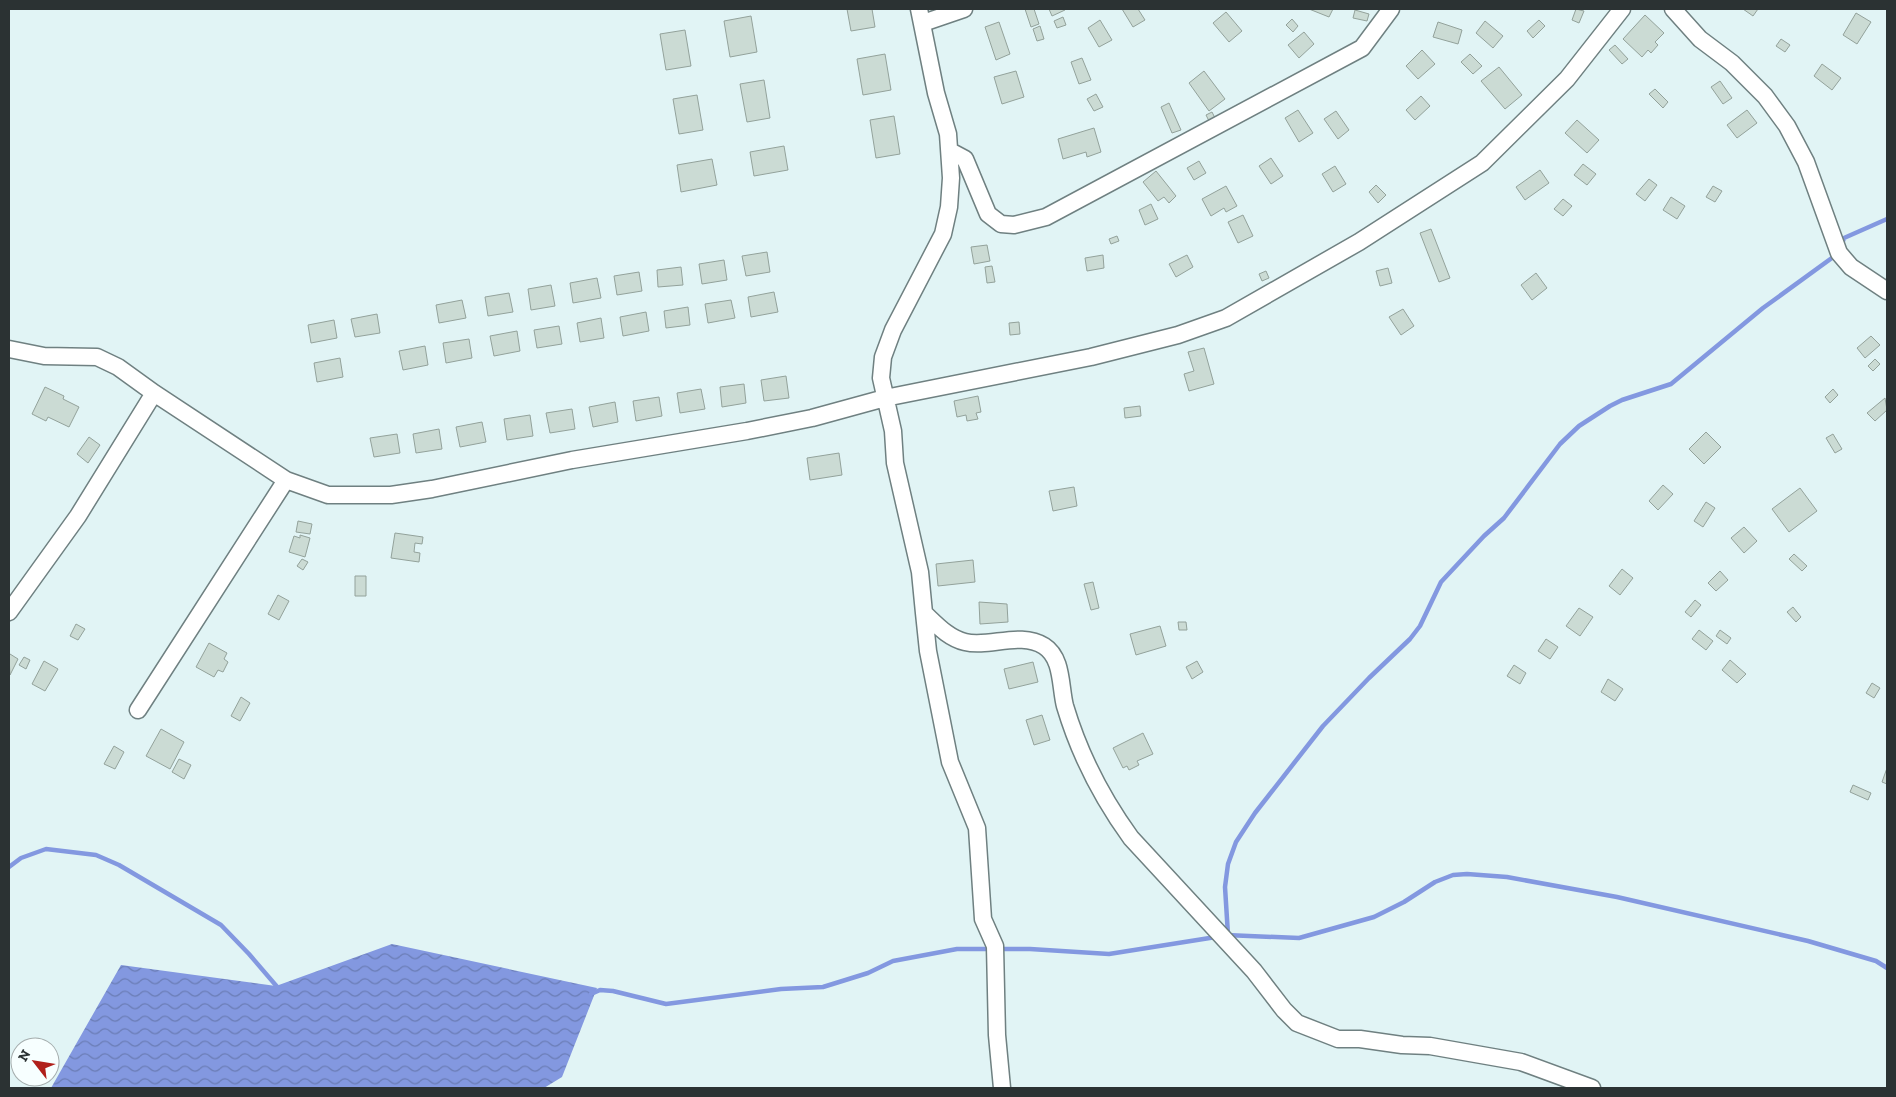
<svg xmlns="http://www.w3.org/2000/svg" width="1896" height="1097" viewBox="0 0 1896 1097" font-family="'Zilla Slab',serif">
<style>
.water{fill:url(#water-waves)}
.lines{fill:none;stroke-linecap:round;stroke-linejoin:round}
.stream{stroke:#8398e0;stroke-width:4.5}
.building{fill:#cbdbd4;stroke:#93a29b}
.street-casing{stroke:#6f8081;stroke-width:19}
.street{stroke:#fff;stroke-width:16}
</style>
<defs>
<pattern id="water-waves" width="16" height="10" patternUnits="userSpaceOnUse" patternTransform="scale(1.25)"><rect width="16" height="10" fill="#8398e0"/><path d="M0 5q4-4 8 0t8 0" fill="none" stroke="#6b7db6"/></pattern>
</defs>
<rect width="100%" height="100%" fill="#e1f4f5"/>
<path class="water" d="M392,944L597,988L562,1077L544,1088H51L121,965L276,986Z"/>
<g class="lines">
<path class="stream" d="M1842,244L1844,238L1887,219
M9,867L21,858L46,849L96,855L119,865L221,925L249,954L279,989
M1226,935L1299,938L1374,917L1404,902L1435,882L1453,875L1467,874L1507,877L1617,897L1808,941L1876,961L1887,968
M1228,935L1225,887L1228,864L1236,842L1255,813L1323,726L1369,678L1410,639L1420,626L1441,582L1484,536L1504,518L1560,444L1579,426L1610,406L1622,400L1671,384L1763,308L1836,255
M591,994L600,990L613,991L666,1004L781,989L823,987L868,973L893,961L957,949H1030L1109,954L1216,937"/>
</g>
<path class="building" d="M847,9H872L875,27L851,31Z
M1025,9H1034L1039,24L1031,27Z
M1049,9H1064L1065,10L1052,16Z
M1122,9H1138L1145,20L1133,27Z
M1309,9H1333L1329,17Z
M1576,9L1584,11L1579,23L1572,20Z
M1743,9H1758L1753,16Z
M1355,10L1369,14L1367,21L1353,18Z
M1226,12L1242,31L1229,42L1213,23Z
M1856,13L1871,22L1857,44L1843,35Z
M1645,15L1664,33L1655,42L1658,45L1651,53L1648,50L1642,57L1623,39Z
M751,16L757,52L730,57L724,21Z
M1063,17L1066,25L1057,28L1054,21Z
M1292,19L1298,26L1293,32L1286,25Z
M1100,20L1112,40L1099,47L1088,28Z
M1539,20L1545,26L1533,38L1527,31Z
M1485,21L1503,36L1493,48L1476,33Z
M999,22L1010,54L996,60L985,27Z
M1438,22L1462,30L1458,44L1433,37Z
M1040,26L1044,39L1037,41L1033,29Z
M685,30L691,66L666,70L660,34Z
M1304,32L1314,44L1299,58L1288,45Z
M1781,39L1790,45L1785,52L1776,46Z
M1615,45L1628,59L1622,64L1609,50Z
M1422,50L1435,64L1418,79L1406,66Z
M885,54L891,90L863,95L857,59Z
M1470,54L1482,66L1473,74L1461,62Z
M1082,58L1091,80L1079,84L1071,62Z
M1822,64L1841,78L1832,90L1814,76Z
M1499,67L1522,95L1505,109L1481,81Z
M1016,71L1024,97L1002,104L994,77Z
M1204,71L1225,99L1209,111L1189,83Z
M764,80L770,118L747,122L740,84Z
M1720,81L1732,98L1723,104L1711,87Z
M1655,89L1668,102L1663,108L1649,94Z
M1096,94L1103,107L1094,111L1087,99Z
M697,95L703,130L679,134L673,99Z
M1421,96L1430,106L1415,120L1406,110Z
M1169,103L1181,130L1172,133L1161,107Z
M1298,110L1313,133L1299,142L1285,118Z
M1747,110L1757,123L1737,138L1727,125Z
M1336,111L1349,130L1338,139L1324,119Z
M1212,112L1215,118L1209,121L1206,115Z
M894,116L900,154L876,158L870,120Z
M1577,120L1599,140L1587,153L1565,133Z
M1094,128L1101,152L1087,157L1086,152L1063,159L1058,139Z
M784,146L788,170L754,176L750,152Z
M1271,158L1283,176L1271,184L1259,166Z
M712,159L717,185L681,192L677,165Z
M1199,161L1206,173L1194,180L1187,168Z
M1583,164L1596,174L1587,185L1574,175Z
M1335,166L1346,184L1333,192L1322,174Z
M1540,170L1549,183L1525,200L1516,187Z
M1156,171L1176,196L1169,203L1164,197L1158,201L1143,182Z
M1649,179L1657,185L1645,201L1636,194Z
M1376,185L1386,195L1378,203L1369,192Z
M1226,186L1237,206L1226,212L1224,208L1211,216L1202,199Z
M1713,186L1722,191L1715,202L1706,197Z
M1671,197L1685,206L1677,219L1663,210Z
M1563,199L1572,206L1563,216L1554,209Z
M1151,204L1158,219L1145,225L1139,210Z
M1243,215L1253,236L1238,243L1228,222Z
M1431,229L1450,278L1439,282L1420,233Z
M1117,236L1119,241L1111,244L1109,239Z
M987,245L990,261L974,264L971,247Z
M767,252L770,272L746,276L742,256Z
M1103,255L1104,268L1087,271L1085,258Z
M1187,255L1193,267L1176,277L1169,264Z
M724,260L727,280L702,284L699,264Z
M992,266L995,282L987,283L985,267Z
M681,267L683,285L658,287L657,270Z
M1388,268L1392,283L1380,286L1376,271Z
M1266,271L1269,278L1262,281L1259,274Z
M639,272L642,291L617,295L614,276Z
M1536,273L1547,288L1532,300L1521,285Z
M597,278L601,298L573,303L570,283Z
M551,285L555,306L531,310L528,289Z
M774,292L778,312L751,317L748,297Z
M509,293L513,312L488,316L485,297Z
M462,300L466,318L439,323L436,305Z
M731,300L735,318L708,323L705,304Z
M688,307L690,325L666,328L664,311Z
M1403,309L1414,326L1401,335L1389,317Z
M646,312L649,331L623,336L620,317Z
M377,314L380,333L355,337L351,319Z
M601,318L604,338L580,342L577,323Z
M334,320L337,338L311,343L308,325Z
M1019,322L1020,334L1010,335L1009,323Z
M559,326L562,344L537,348L534,330Z
M517,331L520,351L494,356L490,336Z
M1871,336L1880,345L1865,358L1857,348Z
M469,339L472,358L446,363L443,343Z
M425,346L428,365L403,370L399,351Z
M1204,348L1214,384L1189,391L1184,374L1194,371L1188,352Z
M340,358L343,377L317,382L314,363Z
M1875,359L1880,364L1873,371L1868,366Z
M786,376L789,398L764,401L761,380Z
M744,384L746,403L722,407L720,387Z
M45,387L64,396L63,399L79,407L69,427L48,417L46,421L32,414Z
M701,389L705,409L680,413L677,393Z
M1833,389L1838,395L1830,403L1825,397Z
M978,396L981,412L976,413L978,419L967,421L966,415L957,417L954,401Z
M659,397L662,416L636,421L633,401Z
M1885,398L1887,410L1875,421L1867,413Z
M615,402L618,422L593,427L589,407Z
M1140,406L1141,416L1125,418L1124,408Z
M572,409L575,429L550,433L546,413Z
M530,415L533,436L507,440L504,419Z
M482,422L486,442L460,447L456,427Z
M439,429L442,449L416,453L413,434Z
M1706,432L1721,447L1704,464L1689,449Z
M397,434L400,453L374,457L370,438Z
M1833,434L1842,449L1835,453L1826,438Z
M89,437L100,445L88,463L77,454Z
M839,453L842,475L810,480L807,458Z
M1663,485L1673,494L1658,510L1649,501Z
M1074,487L1077,506L1053,511L1049,491Z
M1800,488L1817,511L1789,532L1772,509Z
M1706,502L1715,508L1703,527L1694,521Z
M298,521L312,524L310,534L296,532Z
M1744,527L1757,541L1744,553L1731,538Z
M395,533L423,537L422,544L415,543L414,552L420,553L419,562L391,558Z
M300,535L310,538L305,557L289,552L294,536L300,538Z
M1794,554L1807,566L1802,571L1789,559Z
M302,559L308,562L303,570L297,566Z
M973,560L975,582L938,586L936,564Z
M1622,569L1633,578L1620,595L1609,586Z
M1720,571L1728,580L1716,591L1708,583Z
M355,576H366V596H355Z
M1093,582L1099,608L1091,610L1084,584Z
M278,595L289,601L279,620L268,614Z
M1695,600L1701,605L1691,617L1685,612Z
M979,602L1007,604L1008,622L980,624Z
M1793,607L1801,617L1796,622L1787,612Z
M1579,608L1593,617L1580,636L1566,626Z
M1178,622H1186L1187,630H1179Z
M76,624L85,629L78,640L70,636Z
M1160,626L1166,646L1136,655L1130,634Z
M1699,630L1713,641L1706,650L1692,639Z
M1720,630L1731,638L1727,644L1716,636Z
M1546,639L1558,647L1550,659L1538,651Z
M209,643L227,653L224,659L228,662L223,672L218,670L214,677L196,667Z
M10,654L18,659L10,675L9,657Z
M24,657L30,660L26,669L19,665Z
M1730,660L1746,674L1737,683L1722,670Z
M44,661L58,669L45,691L32,684Z
M1197,661L1203,672L1192,679L1186,667Z
M1033,662L1038,682L1009,689L1004,669Z
M1514,665L1526,673L1520,684L1507,676Z
M1608,679L1623,689L1615,701L1601,692Z
M1872,683L1880,688L1874,698L1866,693Z
M241,697L250,703L240,721L231,716Z
M1042,715L1050,740L1034,745L1026,720Z
M161,729L184,742L170,769L146,756Z
M1143,733L1153,754L1137,761L1139,765L1129,770L1127,766L1123,768L1113,748Z
M114,746L124,752L115,769L104,764Z
M179,759L191,765L184,779L172,772Z
M1887,768V784L1882,782Z
M1853,785L1871,793L1868,800L1850,792Z"/>
<g class="lines">
<g class="street-casing">
<path id="street" d="M919,9L936,93L948,134L951,178L949,207L943,234L893,330L883,357L881,378L893,431L895,463L920,572L924,613C936,624 948,638 965,642C989,648 1021,631 1044,646C1063,658 1060,687 1065,706C1079,753 1102,798 1131,838L1254,971L1284,1010L1297,1023L1338,1039H1360L1402,1045L1430,1046L1521,1062L1592,1088
M1673,9L1700,39L1732,63L1765,96L1787,126L1806,162L1839,253L1851,267L1887,291
M923,23L964,9
M950,151L965,159L988,214L1001,224L1014,225L1046,217L1362,48L1391,9
M9,349L44,356L97,357L118,367L154,393L286,480L328,495H391L432,489L572,460L747,431L812,418L885,398L1091,357L1178,335L1226,318L1359,242L1482,163L1567,79L1622,9
M9,612L78,516L154,393
M924,613L928,651L950,762L977,828L983,919L995,946L997,1035L1002,1088
M138,710L286,480"/>
</g>
<use href="#street" class="street"/>
</g>
<rect width="1896" height="1097" fill="none" stroke="#2b3233" stroke-width="20"/>
<g transform="translate(35 1062) rotate(301)"><circle r="24" fill="#f7ffff" stroke="#a5adad"/>
<path d="M0-4L9 19L0 12L-9 19Z" fill="#b0201b"/>
<text y="-8" font-size="14" font-weight="bold" text-anchor="middle" fill="#2b3233">N</text>
</g>
</svg>
